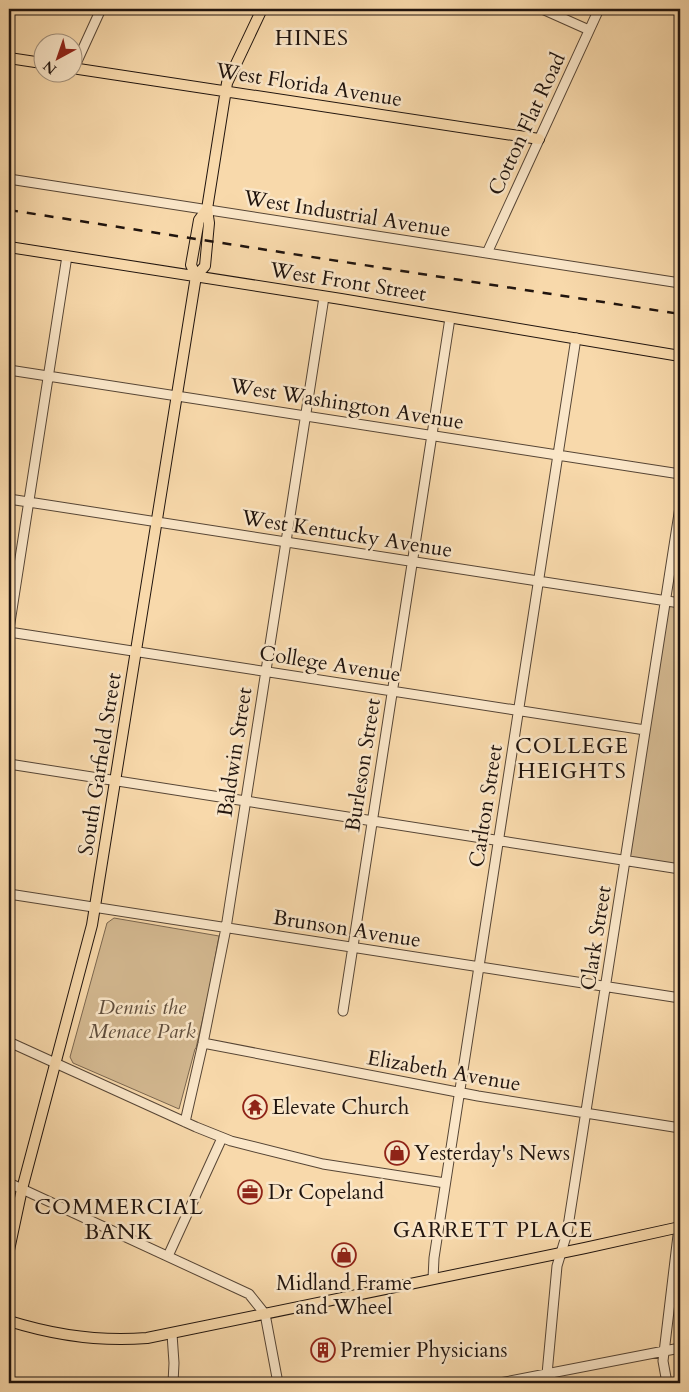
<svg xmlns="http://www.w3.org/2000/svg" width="689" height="1392" viewBox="0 0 689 1392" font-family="Cardo,serif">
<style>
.green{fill:#d3b890;stroke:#7a664f}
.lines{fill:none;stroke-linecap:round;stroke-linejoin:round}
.minor-casing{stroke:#564535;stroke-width:11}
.major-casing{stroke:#20140e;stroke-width:12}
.minor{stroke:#fae6c8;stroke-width:9}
.major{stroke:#f8d9ab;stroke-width:10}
.rail{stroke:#20140e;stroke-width:2.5;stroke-dasharray:9 9;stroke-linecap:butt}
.labels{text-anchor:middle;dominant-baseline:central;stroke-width:5;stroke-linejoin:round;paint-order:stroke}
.street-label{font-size:21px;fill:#20140e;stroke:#fae6c8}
.park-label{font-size:21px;font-style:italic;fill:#5f4d3c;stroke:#fae6c8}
.poi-label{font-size:21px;fill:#20140e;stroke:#fae6c8;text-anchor:start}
.neighbourhood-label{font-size:22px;letter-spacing:1px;fill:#20140e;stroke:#fae6c8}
</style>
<rect width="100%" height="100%" fill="#f8d9ab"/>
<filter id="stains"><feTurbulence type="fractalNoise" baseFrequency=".004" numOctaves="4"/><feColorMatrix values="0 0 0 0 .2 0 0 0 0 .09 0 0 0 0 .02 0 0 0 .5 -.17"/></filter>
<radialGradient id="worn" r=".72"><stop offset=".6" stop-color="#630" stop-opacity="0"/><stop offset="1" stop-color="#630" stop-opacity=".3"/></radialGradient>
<path class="green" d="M666,603L680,606V868L627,859Z
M114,918L219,936L209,992L196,1048L195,1049L179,1109L73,1063L70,1057L107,923Z"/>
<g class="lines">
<g class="minor-casing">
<path id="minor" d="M542,9L589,30
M74,68L101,9
M9,179L680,283
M487,253L599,9
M9,370L680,474
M9,499L680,603
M9,629L67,256
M9,632L645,730
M9,764L680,869
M9,894L680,998
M343,1011L450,318
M9,1042L196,1127L231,1141L323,1164L445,1183
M203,1043L478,1096L680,1128
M185,1122L203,1043L226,928L324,297
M9,1183L249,1294L265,1314L278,1383
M168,1256L222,1138
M433,1279L434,1258L576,338
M172,1334L174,1363L173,1383
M547,1374L557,1266L567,1233L680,507
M500,1383L680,1348
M667,1383L663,1361L679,1227"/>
</g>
<g class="major-casing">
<path id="major" d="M9,58L42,63
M72,68L539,139
M9,247L341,299L680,356
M196,276L191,265L199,220L207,209
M9,1250L22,1189L92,925L187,332L196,276L205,266L209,223L207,209L227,83L262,9
M9,1321C54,1335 100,1342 147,1338L585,1248L680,1227"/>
</g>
<use href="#minor" class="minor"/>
<use href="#major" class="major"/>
<path class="rail" d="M9,210L680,314"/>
</g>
<defs>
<g id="temple-ring" transform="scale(1.25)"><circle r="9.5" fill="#fae6c8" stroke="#8f2418" stroke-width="1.5"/><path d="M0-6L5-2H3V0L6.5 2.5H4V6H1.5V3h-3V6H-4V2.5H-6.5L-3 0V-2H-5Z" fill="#8f2418"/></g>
<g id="shop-ring" transform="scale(1.25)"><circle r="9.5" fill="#fae6c8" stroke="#8f2418" stroke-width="1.5"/><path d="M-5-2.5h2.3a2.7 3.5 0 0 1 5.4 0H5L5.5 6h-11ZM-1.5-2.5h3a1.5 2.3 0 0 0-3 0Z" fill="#8f2418"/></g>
<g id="office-ring" transform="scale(1.25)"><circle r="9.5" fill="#fae6c8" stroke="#8f2418" stroke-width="1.5"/><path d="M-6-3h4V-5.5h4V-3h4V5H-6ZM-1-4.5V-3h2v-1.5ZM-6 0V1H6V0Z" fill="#8f2418"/></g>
<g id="building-ring" transform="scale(1.25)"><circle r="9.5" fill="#fae6c8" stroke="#8f2418" stroke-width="1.5"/><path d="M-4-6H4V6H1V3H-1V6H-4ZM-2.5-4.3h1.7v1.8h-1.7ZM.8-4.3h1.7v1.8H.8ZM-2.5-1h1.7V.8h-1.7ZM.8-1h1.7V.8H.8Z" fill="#8f2418"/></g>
</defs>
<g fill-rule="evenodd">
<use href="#temple-ring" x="255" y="1107"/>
<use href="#shop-ring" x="397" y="1153"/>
<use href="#office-ring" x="250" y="1192"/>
<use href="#shop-ring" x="344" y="1255"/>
<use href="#building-ring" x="323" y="1350"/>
</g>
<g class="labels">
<g class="street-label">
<text transform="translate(309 85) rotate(9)">West Florida Avenue</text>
<text transform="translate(527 124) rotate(-65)">Cotton Flat Road</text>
<text transform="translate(347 214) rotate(9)">West Industrial Avenue</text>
<text transform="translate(348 282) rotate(9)">West Front Street</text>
<text transform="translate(347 404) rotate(9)">West Washington Avenue</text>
<text transform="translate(347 534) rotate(9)">West Kentucky Avenue</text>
<text transform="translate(330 664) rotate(9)">College Avenue</text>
<text transform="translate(235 752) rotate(-81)">Baldwin Street</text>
<text transform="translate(100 764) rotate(-81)">South Garfield Street</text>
<text transform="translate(363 765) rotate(-81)">Burleson Street</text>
<text transform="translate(486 806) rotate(-81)">Carlton Street</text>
<text transform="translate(347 929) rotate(9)">Brunson Avenue</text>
<text transform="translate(596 938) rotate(-81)">Clark Street</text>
<text transform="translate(444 1071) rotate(10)">Elizabeth Avenue</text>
</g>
<g class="park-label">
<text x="142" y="1007">Dennis the<tspan x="142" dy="24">Menace Park</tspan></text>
</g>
<g class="poi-label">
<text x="272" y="1107">Elevate Church</text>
<text x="414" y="1153">Yesterday's News</text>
<text x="268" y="1192">Dr Copeland</text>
<text x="344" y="1283" text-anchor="middle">Midland Frame<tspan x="344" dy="24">and Wheel</tspan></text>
<text x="340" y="1350">Premier Physicians</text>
</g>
<g class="neighbourhood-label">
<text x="312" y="38">HINES</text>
<text x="572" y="746">COLLEGE<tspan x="572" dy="25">HEIGHTS</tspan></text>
<text x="119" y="1207">COMMERCIAL<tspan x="119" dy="25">BANK</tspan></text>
<text x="493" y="1230">GARRETT PLACE</text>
</g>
</g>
<rect width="689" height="1392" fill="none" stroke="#f8d9ab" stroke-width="30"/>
<rect x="10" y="10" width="669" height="1372" fill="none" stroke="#20140e" stroke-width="2.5"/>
<rect x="15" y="15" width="659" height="1362" fill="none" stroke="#20140e"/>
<g transform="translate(58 58) rotate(220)"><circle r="24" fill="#fae6c8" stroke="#a3927e"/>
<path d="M0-4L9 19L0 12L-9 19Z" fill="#8f2418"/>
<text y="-8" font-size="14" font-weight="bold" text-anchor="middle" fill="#20140e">N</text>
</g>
<rect width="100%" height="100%" filter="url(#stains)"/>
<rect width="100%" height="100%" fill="url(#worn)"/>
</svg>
